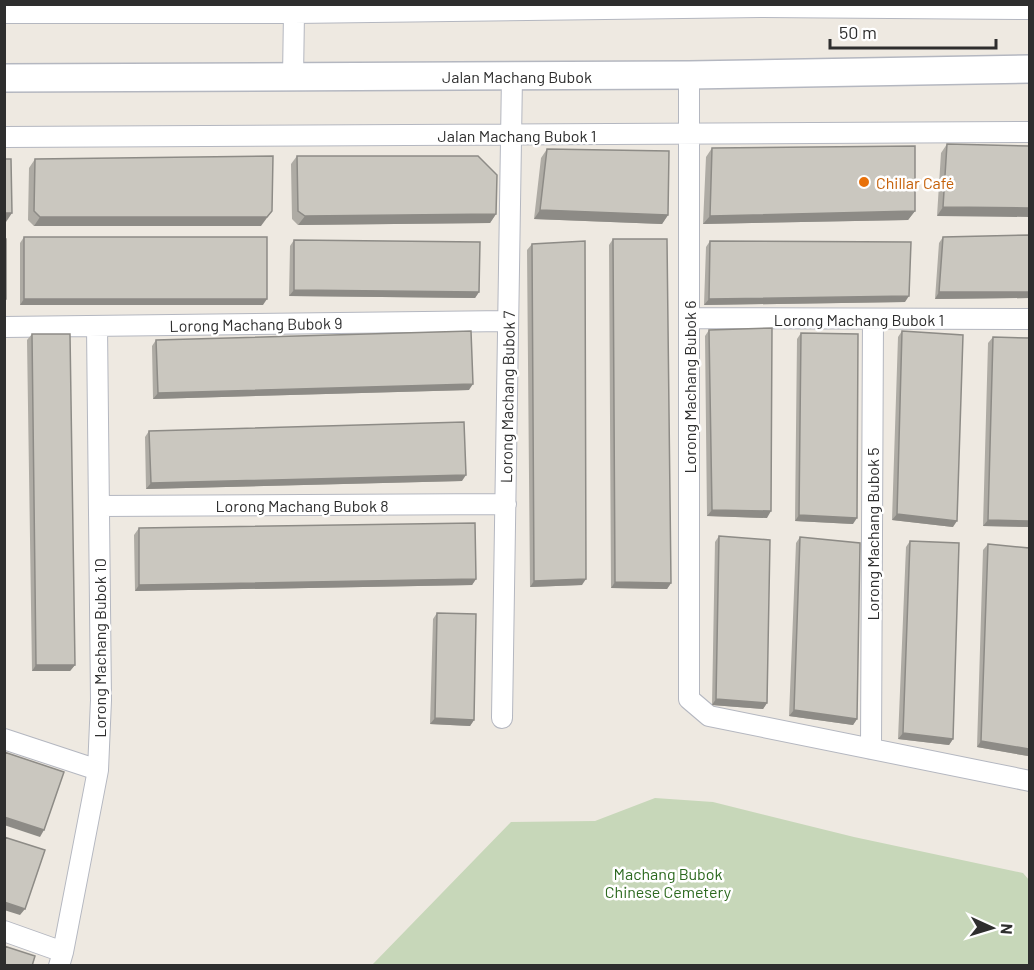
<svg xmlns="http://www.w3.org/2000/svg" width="1034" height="970" viewBox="0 0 1034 970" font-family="Barlow,sans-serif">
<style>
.cemetery{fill:#c7d7b9}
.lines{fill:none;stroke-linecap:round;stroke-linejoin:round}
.street-casing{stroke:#b4b7c0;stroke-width:22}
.secondary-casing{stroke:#b4b7c0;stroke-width:30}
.street{stroke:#fff;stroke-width:20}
.secondary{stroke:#fff;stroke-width:27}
.wall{fill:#aeaba4}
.shaded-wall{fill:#8d8b86}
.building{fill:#cac7bf;stroke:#8d8b86;stroke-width:1.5}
.food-dot{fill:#e8710a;stroke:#fff;stroke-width:2}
.labels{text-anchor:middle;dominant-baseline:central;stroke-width:5;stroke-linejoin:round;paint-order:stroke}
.street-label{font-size:16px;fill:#2e2e2e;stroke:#fff}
.food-label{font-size:16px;fill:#c56008;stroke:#fff;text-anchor:start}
.park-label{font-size:16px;fill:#2c691f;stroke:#fff}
</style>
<rect width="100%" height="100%" fill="#eee9e1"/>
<path class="cemetery" d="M655,798L713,802L854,837L1023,873L1029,880V965H372L511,822L595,821Z"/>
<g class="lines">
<g class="street-casing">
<path id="street" d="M4,13H294L761,7L1030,9
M689,75V699L709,716L1030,781
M293,77L294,13
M4,137L1030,132
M689,318L1030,319
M4,327L508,321
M99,506L506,504
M502,718L512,76
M4,739L98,770
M871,749L873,319
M4,931L63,952
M59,966L63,952L98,770L101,700L97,326"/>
</g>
<g class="secondary-casing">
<path id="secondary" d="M4,78L689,75L1030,69"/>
</g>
<use href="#street" class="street"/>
<use href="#secondary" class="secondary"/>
</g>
<path class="wall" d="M947,144L1029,146L937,216L941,153Z
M712,148L915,211L908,220L703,224L706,157Z
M547,149L668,215L662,224L534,219L541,158Z
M297,156L496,214L490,223L298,225L292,219L291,164Z
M35,159L261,226H34L28,220L29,168Z
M1029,235V298L935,299L939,243L943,237Z
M24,237L263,305H20V243Z
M613,239L671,583L667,589L611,588L609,245Z
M294,240L479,292L475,298L289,296L290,246Z
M710,241L905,302L704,305L706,247Z
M532,244L582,585L530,587L527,250Z
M709,330L767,518L707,516L705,336Z
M902,331L953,527L892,520L898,337Z
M801,333L853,524L795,521L797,339Z
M32,334L75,665L70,671H32L27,340Z
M993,337L1029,338V527L983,526L988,343Z
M156,340L469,390L153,399L152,346Z
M149,431L462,481L146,489L145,437Z
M139,528L476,579L472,585L135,591L134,535Z
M719,536L767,703L763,709L712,705L715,542Z
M800,537L857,719L853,725L789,716L796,543Z
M910,541L953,739L949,745L898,739L906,547Z
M988,544L1028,756L977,747L983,550Z
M437,613L474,720L470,726L430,724L433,619Z"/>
<path class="shaded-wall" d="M943,207L1029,208V217L937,216Z
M540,210L668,215L662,224L534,219Z
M272,211L261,226H34L40,217Z
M915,211L908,220L703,224L710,216Z
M4,213H12L6,222H4Z
M496,214L490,223L298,225L305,216Z
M294,290L479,292L475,298L289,296Z
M939,292H1029V298L935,299Z
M909,296L905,302L704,305L709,299Z
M24,299H267L263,305H20Z
M473,384L469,390L153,399L158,393Z
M466,475L462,481L146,489L151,483Z
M712,510L771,511L767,518L707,516Z
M897,514L957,521L953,527L892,520Z
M799,515L857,518L853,524L795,521Z
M988,520L1029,521V527L983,526Z
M476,579L472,585L135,591L139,585Z
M586,579L582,585L530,587L534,581Z
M615,582L671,583L667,589L611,588Z
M36,665H75L70,671H32Z
M716,699L767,703L763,709L712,705Z
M794,710L857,719L853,725L789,716Z
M435,718L474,720L470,726L430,724Z
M903,733L953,739L949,745L898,739Z
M981,741L1029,749V753L1028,756L977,747Z
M4,817L44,830L40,837L4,825Z
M4,902L25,909L20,915L4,910Z"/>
<path class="building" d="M947,144L1029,146V208L943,207Z
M915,146V211L710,216L712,148Z
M547,149L669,151L668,215L540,210Z
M273,156L272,211L267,217H40L34,211L35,159Z
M297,156H478L497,175L496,214L305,216L298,211Z
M4,159H11L12,213H4Z
M1029,235V292H939L943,237Z
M24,237H267V299H24Z
M4,239H6V299H4Z
M613,239H667L671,583L615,582Z
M294,240L480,242L479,292L294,290Z
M585,241L586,579L534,581L532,244Z
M710,241L911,242L909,296L709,299Z
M772,328L771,511L712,510L709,330Z
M471,331L473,384L158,393L156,340Z
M902,331L963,335L957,521L897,514Z
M801,333L858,334L857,518L799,515Z
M32,334H70L75,665H36Z
M993,337L1029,338V521L988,520Z
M464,422L466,475L151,483L149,431Z
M475,523L476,579L139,585V528Z
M719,536L770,540L767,703L716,699Z
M800,537L860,543L857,719L794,710Z
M910,541L959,543L953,739L903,733Z
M988,544L1029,548V749L981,741Z
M437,613L476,614L474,720L435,718Z
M4,752L64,772L44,830L4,817Z
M4,837L45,850L25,909L4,902Z
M4,946L35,956L32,966H4Z"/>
<circle class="food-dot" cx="864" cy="182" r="6"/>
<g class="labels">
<g class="street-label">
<text x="517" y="76">Jalan Machang Bubok</text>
<text x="517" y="135">Jalan Machang Bubok 1</text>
<text x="859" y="319">Lorong Machang Bubok 1</text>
<text transform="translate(256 324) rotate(-1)">Lorong Machang Bubok 9</text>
<text transform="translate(689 387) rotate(-90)">Lorong Machang Bubok 6</text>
<text transform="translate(507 397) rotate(-89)">Lorong Machang Bubok 7</text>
<text x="302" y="505">Lorong Machang Bubok 8</text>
<text transform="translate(872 534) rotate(-90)">Lorong Machang Bubok 5</text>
<text transform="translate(99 648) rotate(-90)">Lorong Machang Bubok 10</text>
</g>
<g class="food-label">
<text x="876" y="182">Chillar Café</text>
</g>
<g class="park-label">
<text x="668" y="873">Machang Bubok<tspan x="668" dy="18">Chinese Cemetery</tspan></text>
</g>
</g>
<rect width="1034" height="970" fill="none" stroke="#2e2e2e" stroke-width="12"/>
<g transform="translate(992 928) rotate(94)" stroke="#ffffff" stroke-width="4.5" paint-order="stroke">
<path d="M0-4.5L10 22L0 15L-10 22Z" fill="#2e2e2e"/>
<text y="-9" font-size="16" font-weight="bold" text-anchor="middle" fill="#2e2e2e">N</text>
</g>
<path d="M830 39v9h166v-9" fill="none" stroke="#2e2e2e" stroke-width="3"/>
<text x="839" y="39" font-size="18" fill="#2e2e2e" stroke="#ffffff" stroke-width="4.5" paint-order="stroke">50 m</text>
</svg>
